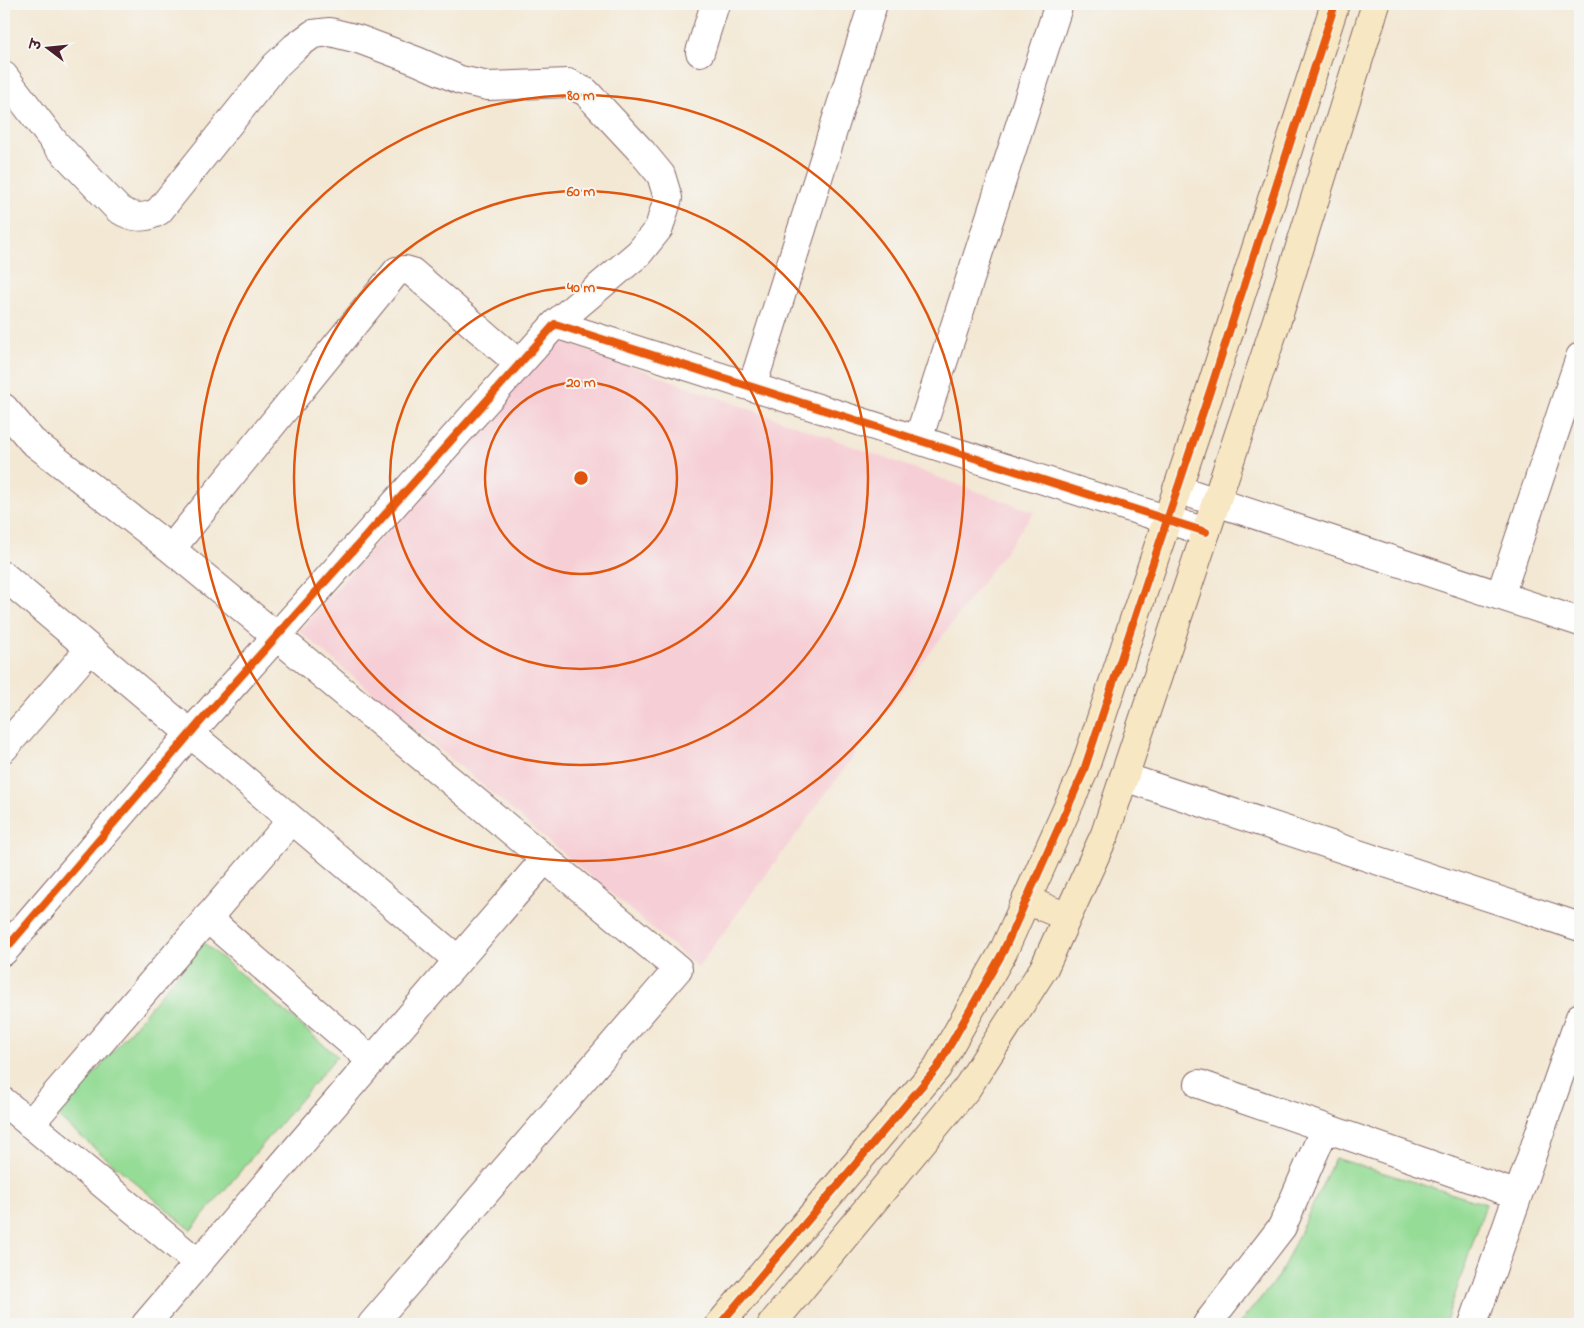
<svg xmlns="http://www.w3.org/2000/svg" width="1584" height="1328" viewBox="0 0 1584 1328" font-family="'Indie Flower','Playpen Sans Deva',sans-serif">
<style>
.built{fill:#f6cfd6}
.green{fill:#95dc96;stroke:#707e60}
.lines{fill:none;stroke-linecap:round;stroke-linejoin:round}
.street-casing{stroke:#856566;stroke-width:30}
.secondary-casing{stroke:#856566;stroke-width:30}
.street{stroke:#fff;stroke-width:28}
.secondary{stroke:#f7e8c3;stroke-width:28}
.cycleway-casing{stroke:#f6f6f2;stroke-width:11}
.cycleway{stroke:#e8590c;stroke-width:8}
.ring{fill:none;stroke:#e0560e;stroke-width:2.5}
.centre{fill:#e0560e;stroke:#f6f6f2;stroke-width:2.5}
.ring-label{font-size:15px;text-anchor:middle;font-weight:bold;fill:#e0560e;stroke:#f6f6f2;stroke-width:4;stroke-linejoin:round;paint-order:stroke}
</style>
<rect width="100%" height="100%" fill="#f6f6f2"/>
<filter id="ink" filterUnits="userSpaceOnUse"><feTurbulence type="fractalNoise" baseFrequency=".02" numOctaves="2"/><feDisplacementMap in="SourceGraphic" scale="10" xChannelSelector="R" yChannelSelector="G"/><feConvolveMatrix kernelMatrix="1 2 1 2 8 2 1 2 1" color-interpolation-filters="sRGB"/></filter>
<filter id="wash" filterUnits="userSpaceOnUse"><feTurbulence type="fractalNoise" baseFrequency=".0096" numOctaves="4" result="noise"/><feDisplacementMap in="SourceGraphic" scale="20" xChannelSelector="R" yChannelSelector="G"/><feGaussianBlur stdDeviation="1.12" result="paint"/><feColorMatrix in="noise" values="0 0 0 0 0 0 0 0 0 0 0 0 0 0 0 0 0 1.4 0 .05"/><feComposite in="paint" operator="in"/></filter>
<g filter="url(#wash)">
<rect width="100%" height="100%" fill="#f3e8d4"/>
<path class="built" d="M557,339L1034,512L698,967L299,631Z"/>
<path class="green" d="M204,943L337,1056L191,1230L58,1117Z
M1335,1158L1486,1204L1445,1324H1239L1279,1276Z"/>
</g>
<g filter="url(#ink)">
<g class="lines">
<g class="street-casing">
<path id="street" d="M700,52L715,4
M4,76L56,144L118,209C132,218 144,220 159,211L275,66L295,47L313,34L330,32L358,39L417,61L460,80L488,86L568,83L586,92L642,152L661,175L668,198L659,228L639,253L555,324
M752,387L873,4
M4,408L32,441L171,549L678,969L372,1324
M918,440L1059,4
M1177,489L1580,622
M171,549L397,271L405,270L412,272L519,364
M4,576L458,960
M1500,596L1580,357
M4,748L90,649
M1124,777L1580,927
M207,918L372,1061
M4,951L201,721L555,324L1206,532
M1199,1084L1518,1195
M4,1102L198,1263
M30,1124L292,820
M146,1324L545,859
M1207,1324L1282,1227L1325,1128
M1473,1324L1580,1017"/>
</g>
<g class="secondary-casing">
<path id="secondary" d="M1026,900L1067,917
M720,1324L937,1068L1003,952L1083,773L1210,391L1335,4
M772,1324L967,1088L1044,968L1105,834L1277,320L1376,4"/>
</g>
<use href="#street" class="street"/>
<use href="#secondary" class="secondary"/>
<g class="cycleway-casing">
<path id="cycleway" d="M4,951L201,721L555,324L1206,532
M720,1324L937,1068L1003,952L1083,773L1210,391L1335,4"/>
</g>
<use href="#cycleway" class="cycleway"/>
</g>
</g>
<g class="ring">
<circle cx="581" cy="478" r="96"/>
<circle cx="581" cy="478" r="191"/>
<circle cx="581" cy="478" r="287"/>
<circle cx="581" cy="478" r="383"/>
</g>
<circle cx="581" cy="478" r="8" class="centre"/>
<g class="ring-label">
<text x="581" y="100">80 m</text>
<text x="581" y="196">60 m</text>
<text x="581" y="292">40 m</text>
<text x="581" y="387">20 m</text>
</g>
<rect width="1584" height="1328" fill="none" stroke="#f6f6f2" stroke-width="20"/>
<g transform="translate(48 48) rotate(286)" stroke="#f6f6f2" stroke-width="4" paint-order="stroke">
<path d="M0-4L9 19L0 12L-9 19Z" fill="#4a1f2b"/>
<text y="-8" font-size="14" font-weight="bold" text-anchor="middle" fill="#4a1f2b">उ</text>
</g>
</svg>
